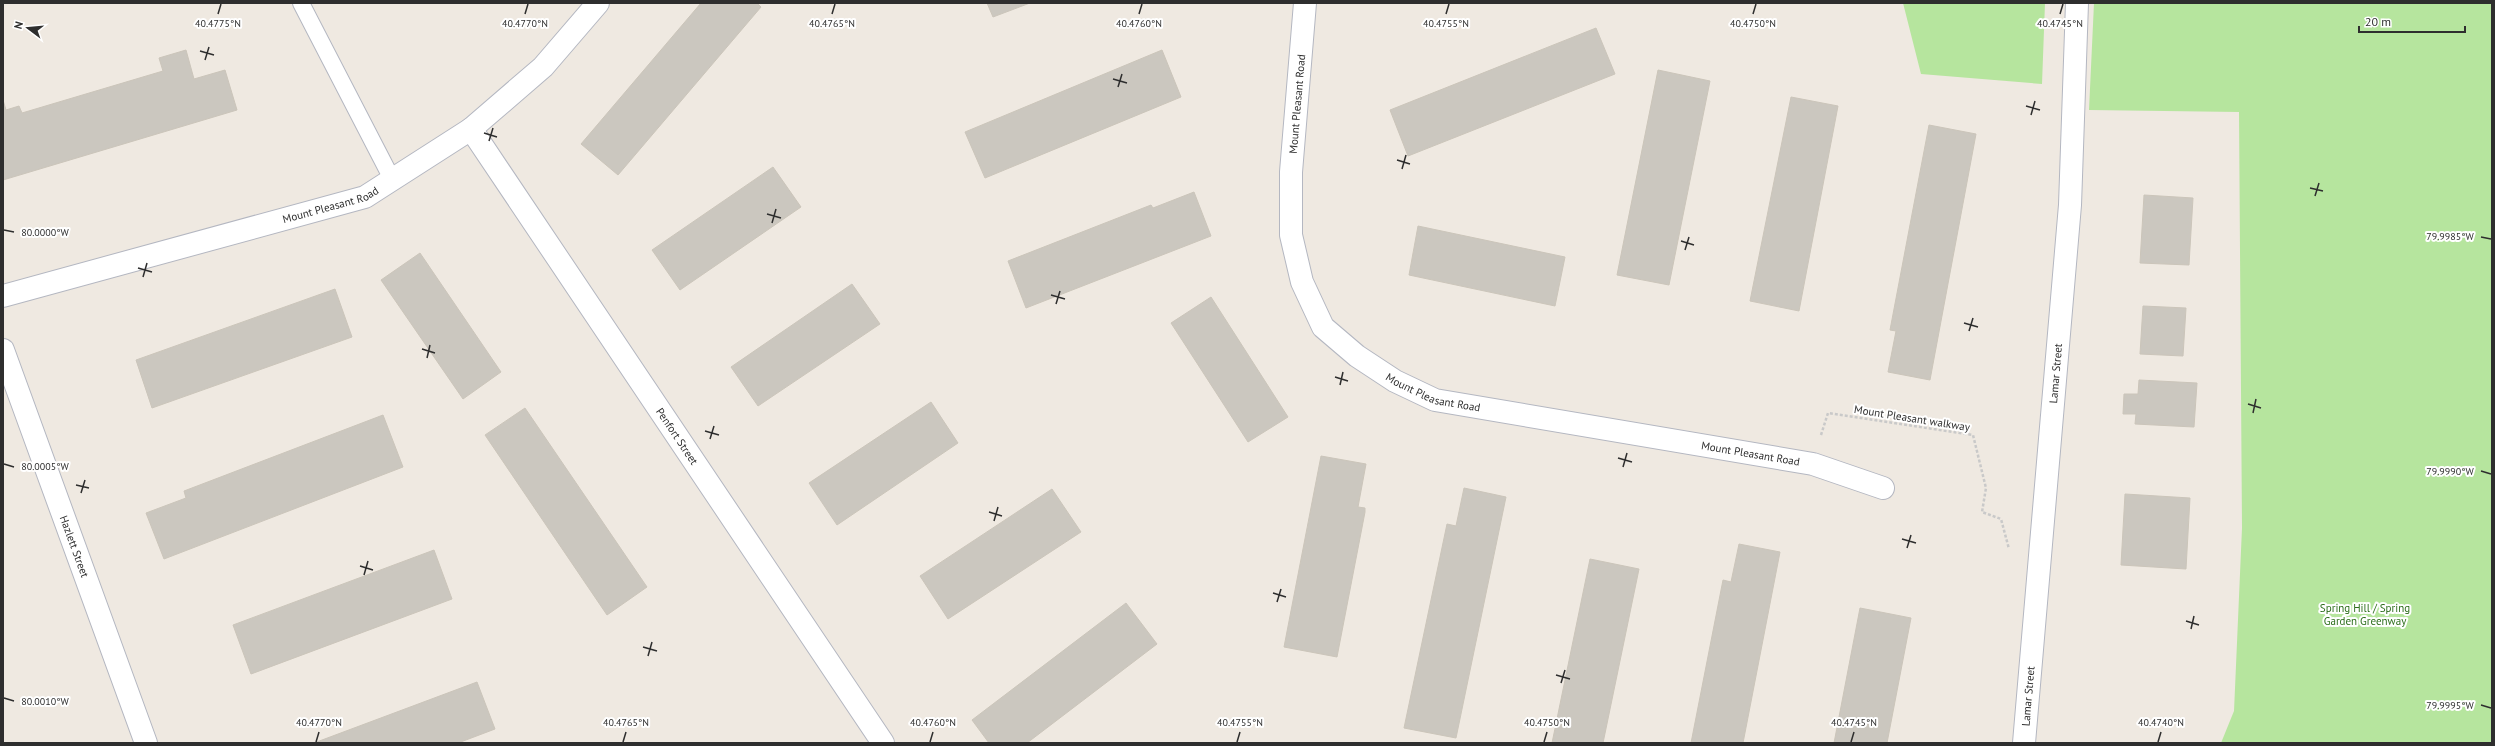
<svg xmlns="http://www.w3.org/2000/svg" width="2495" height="746" viewBox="0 0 2495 746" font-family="'PT Sans',sans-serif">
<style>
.green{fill:#b6e59e}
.building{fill:#cbc7bf;stroke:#cbc5ba}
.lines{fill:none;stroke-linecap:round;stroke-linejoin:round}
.service-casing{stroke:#b4b7c1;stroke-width:18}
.minor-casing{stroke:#b4b7c1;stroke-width:24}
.tertiary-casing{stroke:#b4b7c1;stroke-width:24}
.path{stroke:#c9c9c9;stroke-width:2.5;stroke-dasharray:3 2;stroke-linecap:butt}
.service{stroke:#fff;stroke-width:16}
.minor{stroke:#fff;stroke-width:22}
.tertiary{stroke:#fff;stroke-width:22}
.ticks{fill:none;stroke:#2e2e2e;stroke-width:1.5}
.labels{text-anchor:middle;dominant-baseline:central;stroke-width:4;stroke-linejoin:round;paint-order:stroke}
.street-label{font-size:11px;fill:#2e2e2e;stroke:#fff}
.park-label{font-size:11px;fill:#2c6e1b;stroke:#fff}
.ticks-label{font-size:10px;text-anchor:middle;fill:#2e2e2e;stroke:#fff;stroke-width:4;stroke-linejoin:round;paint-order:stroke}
</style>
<rect width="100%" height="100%" fill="#efe9e1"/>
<path class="green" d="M1903,3H2045L2042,84L1921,74Z
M2094,3H2492V743H2221L2234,711L2242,528L2239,112L2089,110Z"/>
<path class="building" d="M701,3H757L761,7L618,175L581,144Z
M987,3H1030L993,17Z
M1596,28L1615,74L1408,156L1390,110Z
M186,50L194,79L225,70L237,110L3,180V100L6,110L19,106L22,113L163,71L159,58Z
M1162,50L1181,97L985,178L965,132Z
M1658,70L1710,81L1669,285L1617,275Z
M1791,97L1838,106L1799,311L1750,301Z
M1929,125L1976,134L1930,380L1888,372L1896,331L1890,330Z
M773,167L801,207L680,290L652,250Z
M1194,192L1211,236L1026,308L1008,261L1151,205L1153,208Z
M2144,195L2193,198L2189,265L2140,263Z
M1418,226L1565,257L1555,306L1409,275Z
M420,253L501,372L463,399L381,280Z
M852,284L880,324L758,406L731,367Z
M335,289L352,337L152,408L136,360Z
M1211,297L1288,417L1248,442L1171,323Z
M2143,306L2186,308L2183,356L2140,354Z
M2139,380L2197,383L2194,427L2135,424L2136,414H2123L2124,394H2138Z
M931,402L958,443L837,525L809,483Z
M525,408L647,587L607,615L485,435Z
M383,415L403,467L164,559L146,513L186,498L184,491Z
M1321,456L1366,464L1358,507L1365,508V512L1337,657L1284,647Z
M1464,488L1506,497L1456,738L1404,728L1447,524L1456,526Z
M1052,489L1081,532L948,619L920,576Z
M2125,494L2190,498L2186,569L2121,565Z
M1739,544L1780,552L1743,743H1691L1723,580L1731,582Z
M434,550L452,599L251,674L233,625Z
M1590,559L1639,569L1603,743H1552Z
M1126,603L1157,644L1027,743H989L972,720Z
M1860,608L1911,618L1887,743H1834Z
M477,682L495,729L458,743H314Z"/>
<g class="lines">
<g class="service-casing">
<path id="service" d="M301,3L392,179"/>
</g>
<g class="minor-casing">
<g id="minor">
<path id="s1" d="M1305,3L1291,172V235L1302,282L1323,327L1357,356L1395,381L1435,400L1813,464L1883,488"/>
<path id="s2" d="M471,129L883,743"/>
<path id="s3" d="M3,296L365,197L471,129L543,67L598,3"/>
<path id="s4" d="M3,350L146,743"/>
</g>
</g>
<g class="tertiary-casing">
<g id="tertiary">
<path id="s5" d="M2024,743L2070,205L2077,3"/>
</g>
</g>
<path class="path" d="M1821,435L1828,413L1973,435L1986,488L1982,512L2001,519L2009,549"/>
<use href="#service" class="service"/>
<use href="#minor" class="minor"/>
<use href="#tertiary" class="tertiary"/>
</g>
<path class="ticks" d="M218,14L221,4M525,14L528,4M832,14L835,4M1139,14L1142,4M1446,14L1449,4M1753,14L1756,4M2060,14L2063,4M200,51L214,55M205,60L209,47M1113,79L1127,83M1118,87L1122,74M2026,106L2040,110M2031,115L2035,101M484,133L497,137M489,141L493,128M1397,160L1410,164M1402,169L1406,155M2310,188L2323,191M2315,196L2319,183M767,214L781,218M772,223L776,209M4,230L14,232M2481,237L2491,239M1681,241L1694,245M1685,250L1689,237M138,268L152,272M143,277L147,263M1051,295L1065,299M1056,304L1060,291M1964,323L1978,327M1969,331L1973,318M422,349L435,353M427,358L430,345M1335,377L1348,381M1340,385L1343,372M2248,404L2261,408M2253,413L2256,399M705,431L719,435M710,439L714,426M1618,458L1632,462M4,464L14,467M1623,467L1627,453M2481,471L2491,474M76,485L89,488M81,493L85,480M989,512L1002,516M994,521L998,507M1902,539L1916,543M1907,548L1911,535M360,566L373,570M364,575L368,561M1273,593L1286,597M1277,602L1281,589M2186,621L2199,625M2191,629L2194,616M643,647L657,651M648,656L652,642M1556,675L1570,679M1561,683L1565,670M4,698L14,701M2481,705L2491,708M316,742L319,732M623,742L626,732M930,742L933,732M1237,742L1240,732M1544,742L1547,732M1851,742L1854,732M2158,742L2161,732"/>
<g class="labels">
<g class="street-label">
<text transform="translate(1297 104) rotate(-85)">Mount Pleasant Road</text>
<text stroke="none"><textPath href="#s3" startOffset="340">Mount Pleasant Road</textPath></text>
<text stroke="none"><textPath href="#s5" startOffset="371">Lamar Street</textPath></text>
<text stroke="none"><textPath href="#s1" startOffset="461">Mount Pleasant Road</textPath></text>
<text transform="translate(1912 418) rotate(9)">Mount Pleasant walkway</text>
<text stroke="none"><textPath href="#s2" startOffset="370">Penfort Street</textPath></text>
<text stroke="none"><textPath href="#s1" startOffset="785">Mount Pleasant Road</textPath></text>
<text stroke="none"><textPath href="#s4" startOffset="209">Hazlett Street</textPath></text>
<text stroke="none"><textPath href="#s5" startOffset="47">Lamar Street</textPath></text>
</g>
<g class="park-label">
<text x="2365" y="608">Spring Hill / Spring<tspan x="2365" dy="13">Garden Greenway</tspan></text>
</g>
</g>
<g class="ticks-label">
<text x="218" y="27">40.4775°N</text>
<text x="525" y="27">40.4770°N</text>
<text x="832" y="27">40.4765°N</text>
<text x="1139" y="27">40.4760°N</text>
<text x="1446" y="27">40.4755°N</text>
<text x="1753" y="27">40.4750°N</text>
<text x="2060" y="27">40.4745°N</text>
<text x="45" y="236">80.0000°W</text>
<text x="2450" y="240">79.9985°W</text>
<text x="45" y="470">80.0005°W</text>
<text x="2450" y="475">79.9990°W</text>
<text x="45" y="705">80.0010°W</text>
<text x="2450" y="709">79.9995°W</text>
<text x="319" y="726">40.4770°N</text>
<text x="626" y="726">40.4765°N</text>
<text x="933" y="726">40.4760°N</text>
<text x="1240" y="726">40.4755°N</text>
<text x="1547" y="726">40.4750°N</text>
<text x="1854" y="726">40.4745°N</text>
<text x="2161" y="726">40.4740°N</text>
</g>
<rect width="2495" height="746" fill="none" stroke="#2e2e2e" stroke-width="8"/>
<g transform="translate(28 28) rotate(286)" stroke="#ffffff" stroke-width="3" paint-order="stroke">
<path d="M0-3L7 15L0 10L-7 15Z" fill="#2e2e2e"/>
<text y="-6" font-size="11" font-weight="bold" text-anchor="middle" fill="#2e2e2e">N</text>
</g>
<path d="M2359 26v6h106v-6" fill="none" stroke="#2e2e2e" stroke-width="2"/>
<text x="2365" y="26" font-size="12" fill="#2e2e2e" stroke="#ffffff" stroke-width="3" paint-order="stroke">20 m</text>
</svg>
